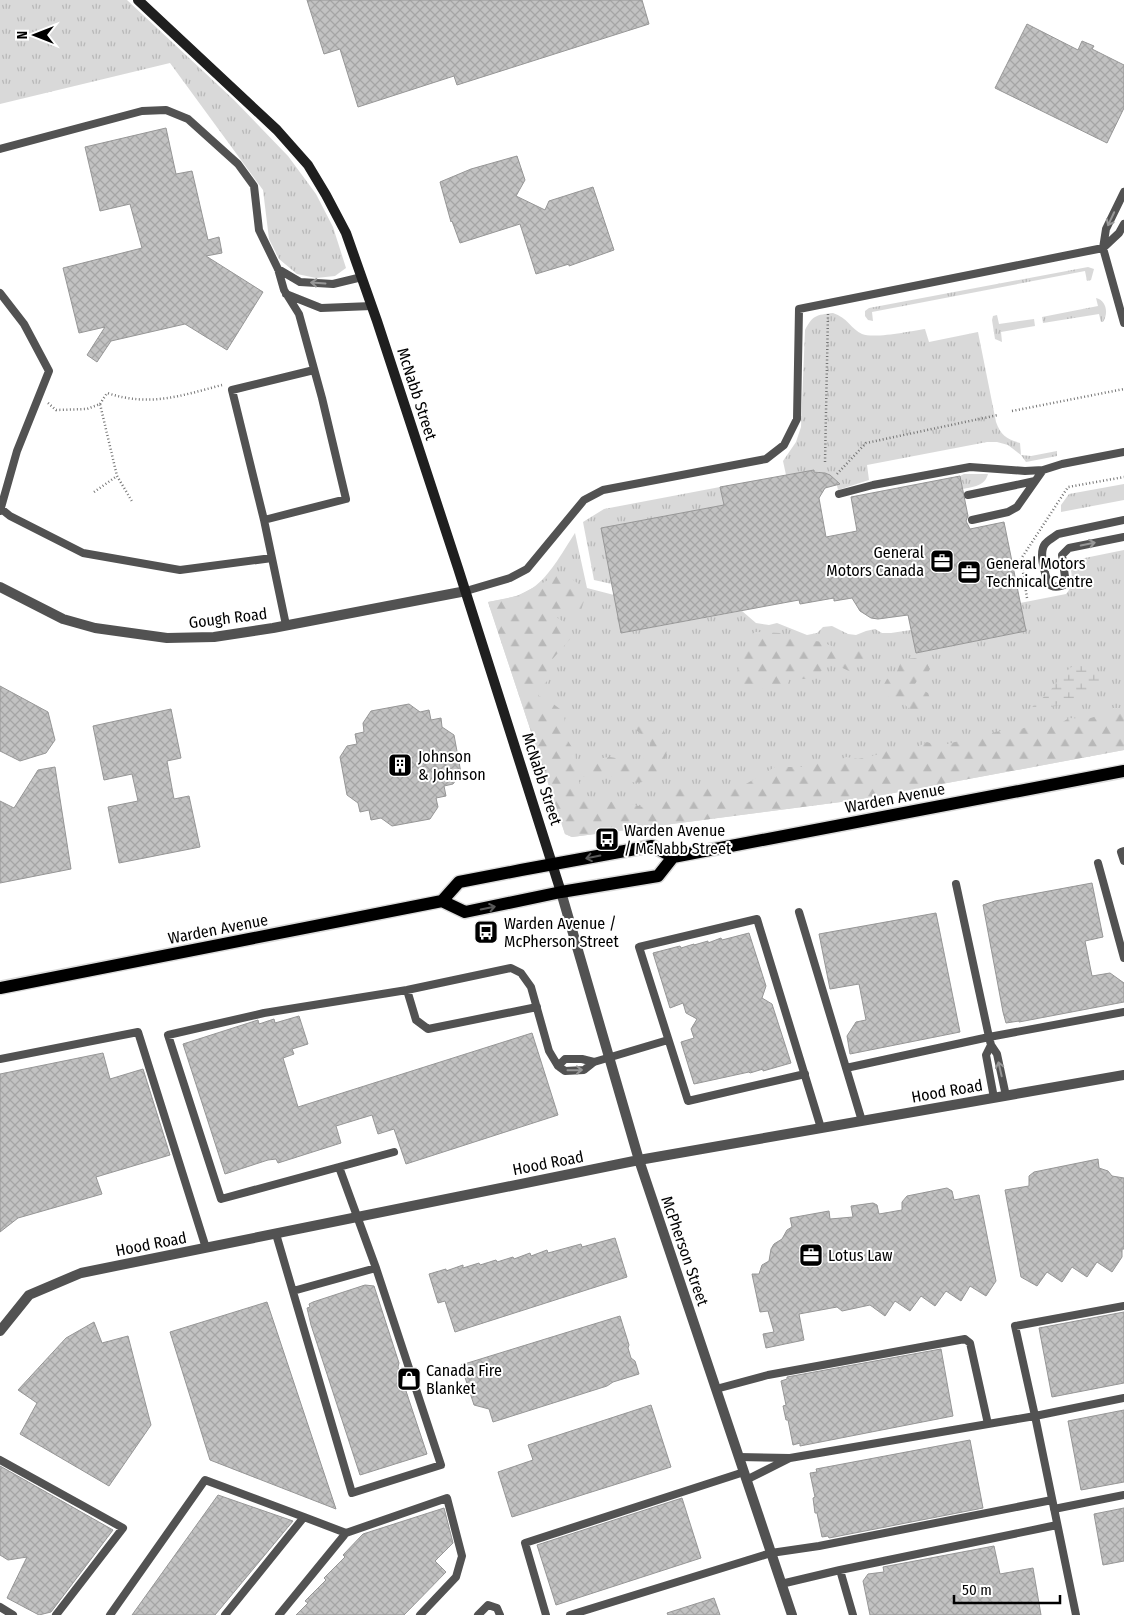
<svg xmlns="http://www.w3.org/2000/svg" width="1124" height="1615" viewBox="0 0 1124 1615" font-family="'Fira Sans Condensed',sans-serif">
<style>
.grass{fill:url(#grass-tufts)}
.forest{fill:url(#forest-firs)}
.wetland{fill:url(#wetland-marsh)}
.building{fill:url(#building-cross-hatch);stroke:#969696}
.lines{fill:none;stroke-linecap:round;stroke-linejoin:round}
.primary-casing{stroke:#dbdbdb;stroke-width:15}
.path{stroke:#747474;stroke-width:2.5;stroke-dasharray:1 2.5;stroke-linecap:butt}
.lane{stroke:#525252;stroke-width:8}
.street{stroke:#525252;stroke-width:10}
.secondary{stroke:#1f1f1f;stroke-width:10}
.primary{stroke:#000;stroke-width:12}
.oneway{stroke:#979797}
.oneway2{stroke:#595959}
.labels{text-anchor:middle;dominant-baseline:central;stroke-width:4;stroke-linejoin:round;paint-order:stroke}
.street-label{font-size:16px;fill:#000;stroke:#fff}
.poi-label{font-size:16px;fill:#000;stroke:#fff;text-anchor:start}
</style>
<defs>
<pattern id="grass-tufts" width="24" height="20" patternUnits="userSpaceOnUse" patternTransform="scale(1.25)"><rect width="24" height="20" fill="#d9d9d9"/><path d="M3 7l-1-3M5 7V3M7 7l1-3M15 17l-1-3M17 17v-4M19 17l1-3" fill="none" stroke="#b8b8b8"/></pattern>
<pattern id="forest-firs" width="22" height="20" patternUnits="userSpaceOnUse" patternTransform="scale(1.25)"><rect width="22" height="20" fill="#d9d9d9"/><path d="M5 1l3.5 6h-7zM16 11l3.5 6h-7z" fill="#b8b8b8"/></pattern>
<pattern id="wetland-marsh" width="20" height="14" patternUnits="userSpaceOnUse" patternTransform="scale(1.25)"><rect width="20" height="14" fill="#d9d9d9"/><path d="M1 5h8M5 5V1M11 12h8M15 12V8" fill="none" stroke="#b8b8b8"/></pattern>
<pattern id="building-cross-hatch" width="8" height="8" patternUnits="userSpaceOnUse" patternTransform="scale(1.25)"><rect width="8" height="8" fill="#c2c2c2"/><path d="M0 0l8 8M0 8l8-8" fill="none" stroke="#a5a5a5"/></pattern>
</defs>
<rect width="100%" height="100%" fill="#fff"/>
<path class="grass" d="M0,0H127L234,100L288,156L316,194L333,227L346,268L335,276L316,278L297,274L279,259L269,239L263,190L170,63L0,104Z
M1088,267L1094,269L1091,280L1087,281L1085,271L872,312L873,321L868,320L865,316V311L869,308Z
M1096,298C1106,300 1109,313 1103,322H1101L1099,314L1043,323L1042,317L1098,306Z
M833,313C847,317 852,330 862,334C874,339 911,331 925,329L929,342L978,332L996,422C1001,436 1007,439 1020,443L1021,455L1031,456L1057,451V456L1026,462L1021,455L1008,445L997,442H987L867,465L869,480L838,490C835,464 803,472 786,475L783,461L796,442L801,427L805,330C813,315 816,315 833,313Z
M997,315L999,324L1034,319L1035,326L1001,332L1002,342L995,339L992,320L993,316Z
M964,474H988C985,486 973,487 962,489L960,476Z
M1124,484V500L1061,512V505L1069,494Z
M720,487L724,505L601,528L612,584L594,580L583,522L604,509Z
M575,533L587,588L614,595L622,633L742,611L756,623L769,625L777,623L807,635L817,633L823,627L832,626L848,634L856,635L866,631L875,629L882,633H891L911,630L916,653L1025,631L1020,603L1066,594C1075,584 1071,574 1070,561L1124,550V750L856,800L572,837L565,834L488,602C502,599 517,598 529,590C548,580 563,551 575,533Z"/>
<path class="forest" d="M556,576C571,577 579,581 586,595L581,610L569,613L555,610L556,617L570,626L571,638L550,662L554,675L537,690L539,696L548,700L564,712L565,726L561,739L568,741L575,752L576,762C587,764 598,758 609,757C614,757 628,762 637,763L649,755L650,742L635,729L637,722C664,712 672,741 664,763C663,767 657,772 654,775C640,789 625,780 611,776C606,775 580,776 577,778L587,796L607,802L619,801L647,808L657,805L659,798L671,790L700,784L739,788L775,767H806L818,761L834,763L846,757L858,759L880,754L885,751L917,747L927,742L939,746L1000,731L1021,729L1038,723L1050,722L1061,723L1069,718L1087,719L1101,715L1113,708H1124V750L856,800L572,837L565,834L488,602L517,596Z
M755,632L780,633L789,637L822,642L836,648L857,647L865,650L863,662L851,672L832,663L823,669L816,678L803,679L790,676L788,683L778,691L757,688L746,691L737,684L736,674L745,655L747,638Z
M915,658L927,663L930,669L925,678L917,681L915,684L919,688L928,693L932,704L926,711C914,711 908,711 901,699H894L886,696L882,688L887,679L896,674L902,659Z"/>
<path class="wetland" d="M1081,663C1090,664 1101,669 1101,680C1079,701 1060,707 1031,710C1034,702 1039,701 1045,696C1057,685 1064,667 1081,663Z"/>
<path class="building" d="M307,0H642L649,24L457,85L454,76L358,107L340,49L324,54Z
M1027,24L1078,50L1082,41L1094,46L1092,49L1124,65V108L1107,143L995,88Z
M166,128L176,174L192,171L208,240L219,237L222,253L206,256L263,292L227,350L185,324L111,341L97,362L87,355L105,327L79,333L63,268L142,248L130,204L100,211L85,147Z
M517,156L525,180L516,196L545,210L549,201L593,187L614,250L569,266V264L536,274L520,224L460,243L452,221L451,222L440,182L471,169Z
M814,470V472L825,473L830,475L840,484L825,488L819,498L826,537L857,531L851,497L960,476L968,516L966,521L970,529L1004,522L1026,631L916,653L908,615L878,619L871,618L860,611L852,598L834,601V598L800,604L799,600L621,633L601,528L724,505L720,487Z
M0,686L48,712L55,740L46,753L20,761L0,751Z
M409,704L420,712L429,710L431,720L441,718L442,727L454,735L461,773L453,784L444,786L446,796L436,798L438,807L430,819L392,826L381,818L371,820L369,810L360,812L358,803L347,795L340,757L347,746L357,744L355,734L364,732L363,723L371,711Z
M171,709L181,758L167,761L174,799L189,796L200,847L119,863L108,807L138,801L132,774L104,780L93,726Z
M55,767L71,869L0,883V801L14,808L38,770Z
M1092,883L1103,937L1085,941L1092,976L1110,973L1124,983V1002L1019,1022V1021L1006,1023L1003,1012L983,905L995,901Z
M936,913L960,1032L850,1054L847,1036L856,1022L866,1020L859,984L830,989L819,934Z
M749,933L766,986L762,998L772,1004L791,1063L763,1071V1069L750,1073L749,1072L694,1084L681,1042L694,1038L691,1029L697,1019L686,1013L683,1003L670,1008L653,953L680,946L681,948L694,944V945L708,941V943L721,938L722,940Z
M299,1016L308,1044L292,1049L294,1054L283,1058L298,1107L532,1033L558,1115L406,1164L394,1129L378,1134L372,1115L336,1126L341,1143L278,1163L276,1159L268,1160L225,1174L183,1044L258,1020L259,1024L274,1019L275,1023Z
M103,1053L110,1079L143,1069L170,1155L96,1177L102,1194L18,1218L0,1232V1074Z
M1098,1159L1099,1168L1108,1171L1112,1176L1124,1178V1249H1122V1257L1112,1272L1097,1262L1087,1277L1072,1267L1062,1282L1047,1272L1037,1286L1021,1277L1005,1190L1029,1186V1176L1034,1172Z
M947,1188L952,1191L954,1200L979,1195L996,1281L986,1296L970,1286L961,1301L946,1291L935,1306L921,1296L910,1311L895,1301L885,1316L870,1305L842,1311L837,1307L799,1314L804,1340L766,1348L763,1334L774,1332L768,1311L760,1312L752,1274H759L762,1265L769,1261L771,1249L774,1244L782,1239L787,1230L792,1227L790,1218L829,1211L830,1219L853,1217L851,1206L873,1203L877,1205L879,1214L902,1210V1202L907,1196Z
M615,1238L627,1277L455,1332L445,1301L438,1303L429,1274L446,1269V1271L463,1265V1268L479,1263L480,1265L496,1260L497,1262L513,1257L514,1259L530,1253L531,1256L547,1250L548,1253L581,1244L582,1247Z
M365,1285L374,1286L399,1363L398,1367L427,1454L360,1475L311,1325L307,1308L310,1307L309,1304L313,1302Z
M267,1302L336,1509L210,1460L170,1332Z
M1124,1312V1383L1052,1397L1039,1328Z
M620,1316L629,1345L628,1348L631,1358L635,1361L639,1374L613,1382L607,1386L493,1422L489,1409L474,1405L461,1365Z
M94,1322L102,1343L128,1336L151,1425L109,1486L20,1434L37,1403L18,1390L66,1338Z
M941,1349L953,1416L800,1446V1443L793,1445L788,1420H786L783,1406L786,1405L781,1381L787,1379V1377Z
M651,1405L671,1467L512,1517L498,1472L533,1460L528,1445Z
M1124,1410V1482L1081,1490L1068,1421Z
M970,1440L983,1508L829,1538L828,1536L822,1537L817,1513H815L813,1498L815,1497L810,1473L817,1472L816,1469Z
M0,1466L113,1530L51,1612L39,1615L7,1598L27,1557L8,1560L0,1555Z
M218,1495L293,1521L215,1615H132Z
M682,1498L701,1558L556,1605L537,1545Z
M444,1508L453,1543L435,1561L446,1572L404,1615H296L308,1603L305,1601L326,1580L324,1578L345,1557L343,1555L363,1534Z
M1124,1508V1561L1103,1565L1094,1514Z
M994,1546L1000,1574L1033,1568L1041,1615H870L863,1581L868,1574L884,1572L883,1567Z
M714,1598L720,1615H668L667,1613Z"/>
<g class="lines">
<g class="primary-casing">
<path id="primary" d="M442,901L459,882L521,870L652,846L673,857L1124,771
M0,988L442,901L465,912L561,892L658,876L673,857"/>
</g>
<path class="path" d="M48,403L56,410L87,409L100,404L117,476L133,503
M100,404L107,393C150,407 180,396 222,385
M1012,411L1124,389
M825,462L828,314
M837,474L866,443L998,415
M94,492L117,476
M1027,598L1021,559L1068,487L1124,477"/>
<path class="lane" d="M0,149L142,111L166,110L188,119L238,164L254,186L259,230L278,269L284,290L299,314L322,398L346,499L264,520L286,625
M1124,192L1106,229L1103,248L1124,323
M278,269L300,282L333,284L362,277
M0,293L24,324L49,371L17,451L0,511
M286,294L321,308L372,306
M839,494L873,485L970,467L1025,471L1043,470
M968,495L1035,481
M0,508L10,516L83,553L180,570L272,558
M264,520L232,390L314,370
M972,520L1008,512L1017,507L1043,470L1062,464L1124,452
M1124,520L1058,534C1054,537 1048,540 1045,544C1038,553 1045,573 1048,583C1053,589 1060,587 1066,584L1062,555L1069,548L1124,537
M466,591L510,578L527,569L584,500L603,490L766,459L784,445L797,419L799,309L1103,248L1119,233L1124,224
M1124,851L1121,852L1124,861
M1098,863L1124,958
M799,912L862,1121
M407,990L416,1020L428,1029L537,1007
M991,1045L986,1055L994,1098
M0,1059L138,1032L206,1248
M594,1062L582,1059H565L558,1066L565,1071L584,1070L594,1062L668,1040
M846,1068L989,1037L956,884
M805,1074L688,1101L639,947L757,919L821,1128
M1006,1096L997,1054L991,1045L989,1037L1124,1012
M394,1152L221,1199L168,1035L264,1013L407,990L511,968L521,973L531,987L549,1051L558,1066
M339,1167L376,1268
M276,1234L352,1493L441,1465L376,1268L293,1291
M1124,1306L1015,1326L1035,1416L1124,1398
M716,1389L768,1375L965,1339L970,1343L988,1424L1035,1416L1076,1615
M739,1457L790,1458L746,1480
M790,1458L988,1424
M0,1460L123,1528L56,1615
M1054,1509L1124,1495
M840,1570L853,1615
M781,1584L840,1570L1057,1525
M0,1607L13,1615
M110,1615L205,1480L304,1517
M225,1615L304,1517L346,1533
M279,1615L346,1533L447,1498L462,1556L456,1577L420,1615
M478,1615L488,1605L497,1608L500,1615
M546,1615L525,1543L744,1472
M570,1615L771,1553L819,1546L1052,1500"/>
<path class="street" d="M0,587L63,619L95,628L167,638L214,637L273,628L466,591
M561,892L639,1160L792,1615
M0,1331L29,1295L81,1273L639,1160L1124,1075"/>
<path class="secondary" d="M138,0L277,130L308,165L326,195L346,233L377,321L458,568L561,892"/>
<use href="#primary" class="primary"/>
</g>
<defs><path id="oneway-shaft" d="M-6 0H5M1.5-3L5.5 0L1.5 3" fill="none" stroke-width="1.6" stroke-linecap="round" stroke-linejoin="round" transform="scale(1.25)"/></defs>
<g class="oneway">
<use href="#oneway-shaft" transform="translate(1111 219) rotate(115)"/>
<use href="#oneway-shaft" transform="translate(318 283) rotate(-176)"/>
<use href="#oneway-shaft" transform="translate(1088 544) rotate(-12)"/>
<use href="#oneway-shaft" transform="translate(1000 1069) rotate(-103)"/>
<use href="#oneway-shaft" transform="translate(575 1070) rotate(-1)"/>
</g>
<g class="oneway2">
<use href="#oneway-shaft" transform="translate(593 857) rotate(169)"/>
<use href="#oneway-shaft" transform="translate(488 908) rotate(-11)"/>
</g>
<defs>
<g id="office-square" transform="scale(1.25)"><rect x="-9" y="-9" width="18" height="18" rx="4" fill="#000" stroke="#fff"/><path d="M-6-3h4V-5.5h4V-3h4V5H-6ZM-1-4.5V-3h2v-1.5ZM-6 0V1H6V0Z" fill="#fff"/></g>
<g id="building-square" transform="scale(1.25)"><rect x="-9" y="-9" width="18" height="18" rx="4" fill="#000" stroke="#fff"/><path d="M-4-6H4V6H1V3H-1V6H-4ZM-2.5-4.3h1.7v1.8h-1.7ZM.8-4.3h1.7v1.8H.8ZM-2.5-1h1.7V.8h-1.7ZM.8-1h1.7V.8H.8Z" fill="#fff"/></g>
<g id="bus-square" transform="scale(1.25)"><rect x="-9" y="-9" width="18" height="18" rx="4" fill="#000" stroke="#fff"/><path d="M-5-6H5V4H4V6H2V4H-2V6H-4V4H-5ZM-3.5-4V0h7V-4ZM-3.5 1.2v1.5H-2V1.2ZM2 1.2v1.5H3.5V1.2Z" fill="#fff"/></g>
<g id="shop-square" transform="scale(1.25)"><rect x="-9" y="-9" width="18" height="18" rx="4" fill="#000" stroke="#fff"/><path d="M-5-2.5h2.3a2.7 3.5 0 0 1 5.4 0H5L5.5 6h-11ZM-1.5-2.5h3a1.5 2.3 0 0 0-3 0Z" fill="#fff"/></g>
</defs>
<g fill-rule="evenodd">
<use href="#office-square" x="942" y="561"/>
<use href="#office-square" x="969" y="572"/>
<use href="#building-square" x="400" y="765"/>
<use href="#bus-square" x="607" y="839"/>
<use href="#bus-square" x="486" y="932"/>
<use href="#office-square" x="811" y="1255"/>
<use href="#shop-square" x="409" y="1379"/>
</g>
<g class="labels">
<g class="street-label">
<text transform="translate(417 394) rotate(72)">McNabb Street</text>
<text transform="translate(228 618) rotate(-7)">Gough Road</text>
<text transform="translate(542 779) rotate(72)">McNabb Street</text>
<text transform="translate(895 798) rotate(-11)">Warden Avenue</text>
<text transform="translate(218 929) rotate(-11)">Warden Avenue</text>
<text transform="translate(947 1091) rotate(-10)">Hood Road</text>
<text transform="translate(548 1163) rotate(-11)">Hood Road</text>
<text transform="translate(151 1244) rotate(-11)">Hood Road</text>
<text transform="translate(685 1251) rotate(71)">McPherson Street</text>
</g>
<g class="poi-label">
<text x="924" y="552" text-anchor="end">General<tspan x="924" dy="18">Motors Canada</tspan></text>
<text x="986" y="563">General Motors<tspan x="986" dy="18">Technical Centre</tspan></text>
<text x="418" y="756">Johnson<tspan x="418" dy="18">&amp; Johnson</tspan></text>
<text x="624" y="830">Warden Avenue<tspan x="624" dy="18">/ McNabb Street</tspan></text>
<text x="504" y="923">Warden Avenue /<tspan x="504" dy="18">McPherson Street</tspan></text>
<text x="828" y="1255">Lotus Law</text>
<text x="426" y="1370">Canada Fire<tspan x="426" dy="18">Blanket</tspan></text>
</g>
</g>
<g transform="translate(35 35) rotate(270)" stroke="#ffffff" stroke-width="4" paint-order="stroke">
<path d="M0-4L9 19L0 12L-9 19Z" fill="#000000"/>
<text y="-8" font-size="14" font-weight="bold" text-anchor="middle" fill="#000000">N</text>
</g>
<path d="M954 1595v8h106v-8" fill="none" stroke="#000000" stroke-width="2.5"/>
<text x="962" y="1595" font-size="15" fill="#000000" stroke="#ffffff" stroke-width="4" paint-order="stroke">50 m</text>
</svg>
